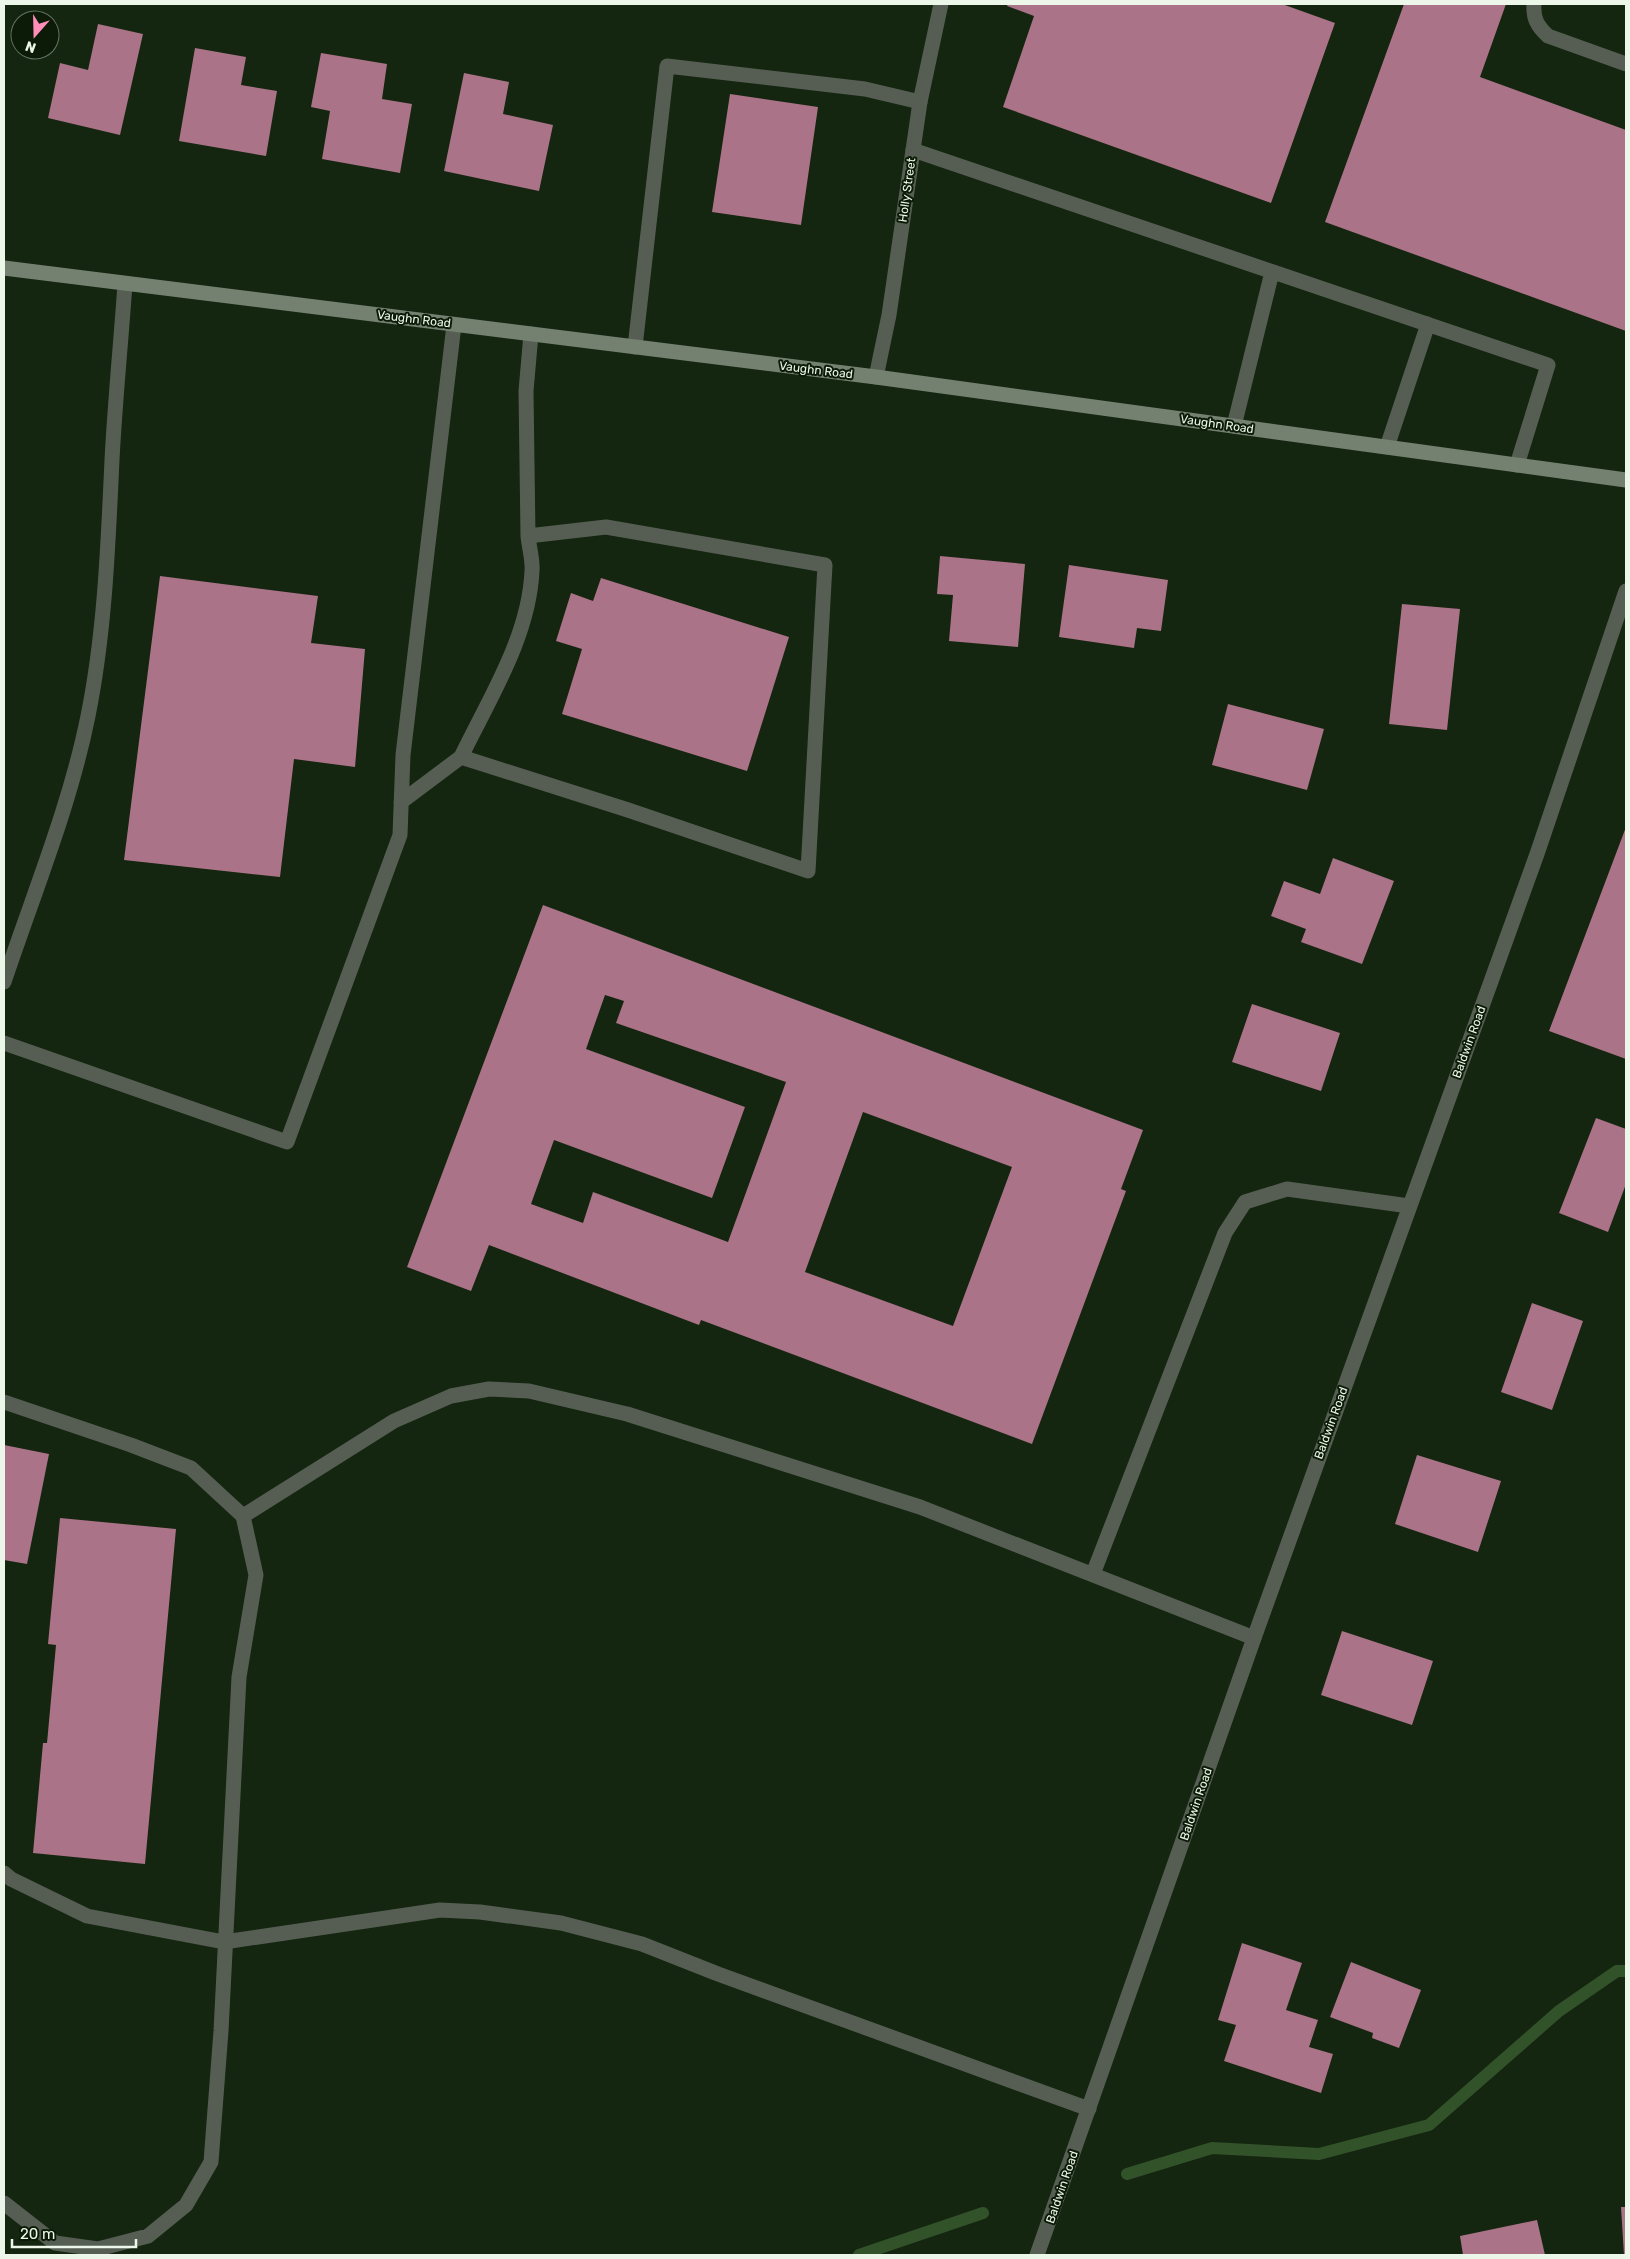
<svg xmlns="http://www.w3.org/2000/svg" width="1630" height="2259" viewBox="0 0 1630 2259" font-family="Rubik,sans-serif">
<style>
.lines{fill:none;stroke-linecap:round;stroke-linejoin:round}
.stream{stroke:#325229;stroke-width:12}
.building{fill:#ab7387;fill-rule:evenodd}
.lane{stroke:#565e53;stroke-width:15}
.street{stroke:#565e53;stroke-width:15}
.secondary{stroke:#748170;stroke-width:15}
.labels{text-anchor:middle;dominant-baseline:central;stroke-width:4;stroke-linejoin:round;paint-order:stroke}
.street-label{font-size:12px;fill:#ecf7e9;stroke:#0b1b07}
</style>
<rect width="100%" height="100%" fill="#142510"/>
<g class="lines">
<path class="stream" d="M1127,2174L1212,2148L1319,2154L1429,2125L1559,2011L1617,1971H1626
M859,2255L983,2213"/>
</g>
<path class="building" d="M1008,4H1282L1335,23L1271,203L1003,107L1034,16L1007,6Z
M1404,4H1506L1480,77L1626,130V331L1325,222Z
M98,24L143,34L120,135L48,118L60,63L88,70Z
M195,48L246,57L241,85L277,91L266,156L179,141Z
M321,53L387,64L382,99L412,104L400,173L322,159L330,111L311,107Z
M464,73L509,82L503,114L553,125L539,191L444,171Z
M730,94L818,107L801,225L712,212Z
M940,556L1025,564L1018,647L949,641L953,595L937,594Z
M1069,565L1168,580L1161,631L1137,628L1134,648L1059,637Z
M160,576L318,596L311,643L365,649L355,767L294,759L280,877L124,860Z
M601,578L789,637L747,771L562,714L582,649L556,641L571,593L593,601Z
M1402,604L1460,609L1447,730L1389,724Z
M1228,704L1324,729L1307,790L1212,765Z
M1626,827V1059L1549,1031Z
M1333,858L1394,881L1362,964L1301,942L1306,929L1271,916L1284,881L1320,894Z
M543,905L1143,1130L1121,1189L1126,1191L1032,1444L701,1320L699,1325L489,1245L471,1291L407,1267ZM605,995L624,1001L616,1023L786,1082L728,1242L593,1192L583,1223L531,1204L554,1140L712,1198L745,1107L586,1049ZM863,1112L1012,1167L953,1326L805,1272Z
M1252,1004L1340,1033L1321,1091L1232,1062Z
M1596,1118L1626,1129V1184L1608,1232L1559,1213Z
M1532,1303L1583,1321L1552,1410L1501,1392Z
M4,1445L49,1454L27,1564L4,1560Z
M1417,1455L1501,1481L1478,1552L1395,1524Z
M60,1518L176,1529L145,1864L33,1853L43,1743H47L56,1645L48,1644Z
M1342,1631L1433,1661L1412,1725L1321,1695Z
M1242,1943L1302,1963L1286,2010L1318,2020L1309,2047L1333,2054L1321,2093L1224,2061L1236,2025L1218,2020Z
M1351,1962L1421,1990L1399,2048L1372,2038L1373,2033L1330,2017Z
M1621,2207H1626V2255H1624Z
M1537,2220L1545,2255H1463L1460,2236Z"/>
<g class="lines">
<path class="lane" d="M1534,4C1533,18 1537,26 1548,36L1626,64
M913,150L1548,365L1517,465
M635,347L667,66L865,89L920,102
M1234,426L1272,272
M1387,447L1428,324
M528,536C529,547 533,560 532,571C529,637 489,699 461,757L628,810L808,871L825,565L606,527L528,536L526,391L531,334
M401,802L461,757
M4,982C33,895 70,806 88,716C105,631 108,546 112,460C115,401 121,342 125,284
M4,1043L287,1142L400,835L403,755L454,325
M4,1402L131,1445L191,1468L243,1516L256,1575L239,1677L221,2031L211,2162L186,2205L148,2236L98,2249L55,2243L4,2203
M243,1516L394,1421L451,1396L489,1389L529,1391L627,1414L920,1507L1254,1638
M1093,1574L1225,1233L1245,1202L1287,1189L1409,1206
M4,1873L11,1879L87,1916L224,1942L440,1910L480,1912L561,1923L642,1944L718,1974L1089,2109"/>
<path class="street" d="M876,377L889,315L920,102L941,4
M1037,2255L1254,1638L1537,854L1626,591"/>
<path class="secondary" d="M4,268L876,377L1626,480"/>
</g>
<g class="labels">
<g class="street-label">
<text transform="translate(907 190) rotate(-82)">Holly Street</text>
<text transform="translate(414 319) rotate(7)">Vaughn Road</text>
<text transform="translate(816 370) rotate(7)">Vaughn Road</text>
<text transform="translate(1217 424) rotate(8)">Vaughn Road</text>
<text transform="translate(1469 1042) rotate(-70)">Baldwin Road</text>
<text transform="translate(1331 1423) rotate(-70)">Baldwin Road</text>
<text transform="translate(1196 1804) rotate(-71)">Baldwin Road</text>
<text transform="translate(1062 2187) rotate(-71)">Baldwin Road</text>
</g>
</g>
<rect width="1630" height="2259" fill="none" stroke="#ecf7e9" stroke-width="10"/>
<g transform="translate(35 35) rotate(200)"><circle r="24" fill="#0b1b07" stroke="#657361"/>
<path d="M0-4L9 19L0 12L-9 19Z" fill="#ff8eba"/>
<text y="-8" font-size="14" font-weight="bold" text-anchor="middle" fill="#ecf7e9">N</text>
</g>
<path d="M12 2239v8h124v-8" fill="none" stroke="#ecf7e9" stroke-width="2.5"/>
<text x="20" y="2239" font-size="15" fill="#ecf7e9" stroke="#0b1b07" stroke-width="4" paint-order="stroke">20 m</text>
</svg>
